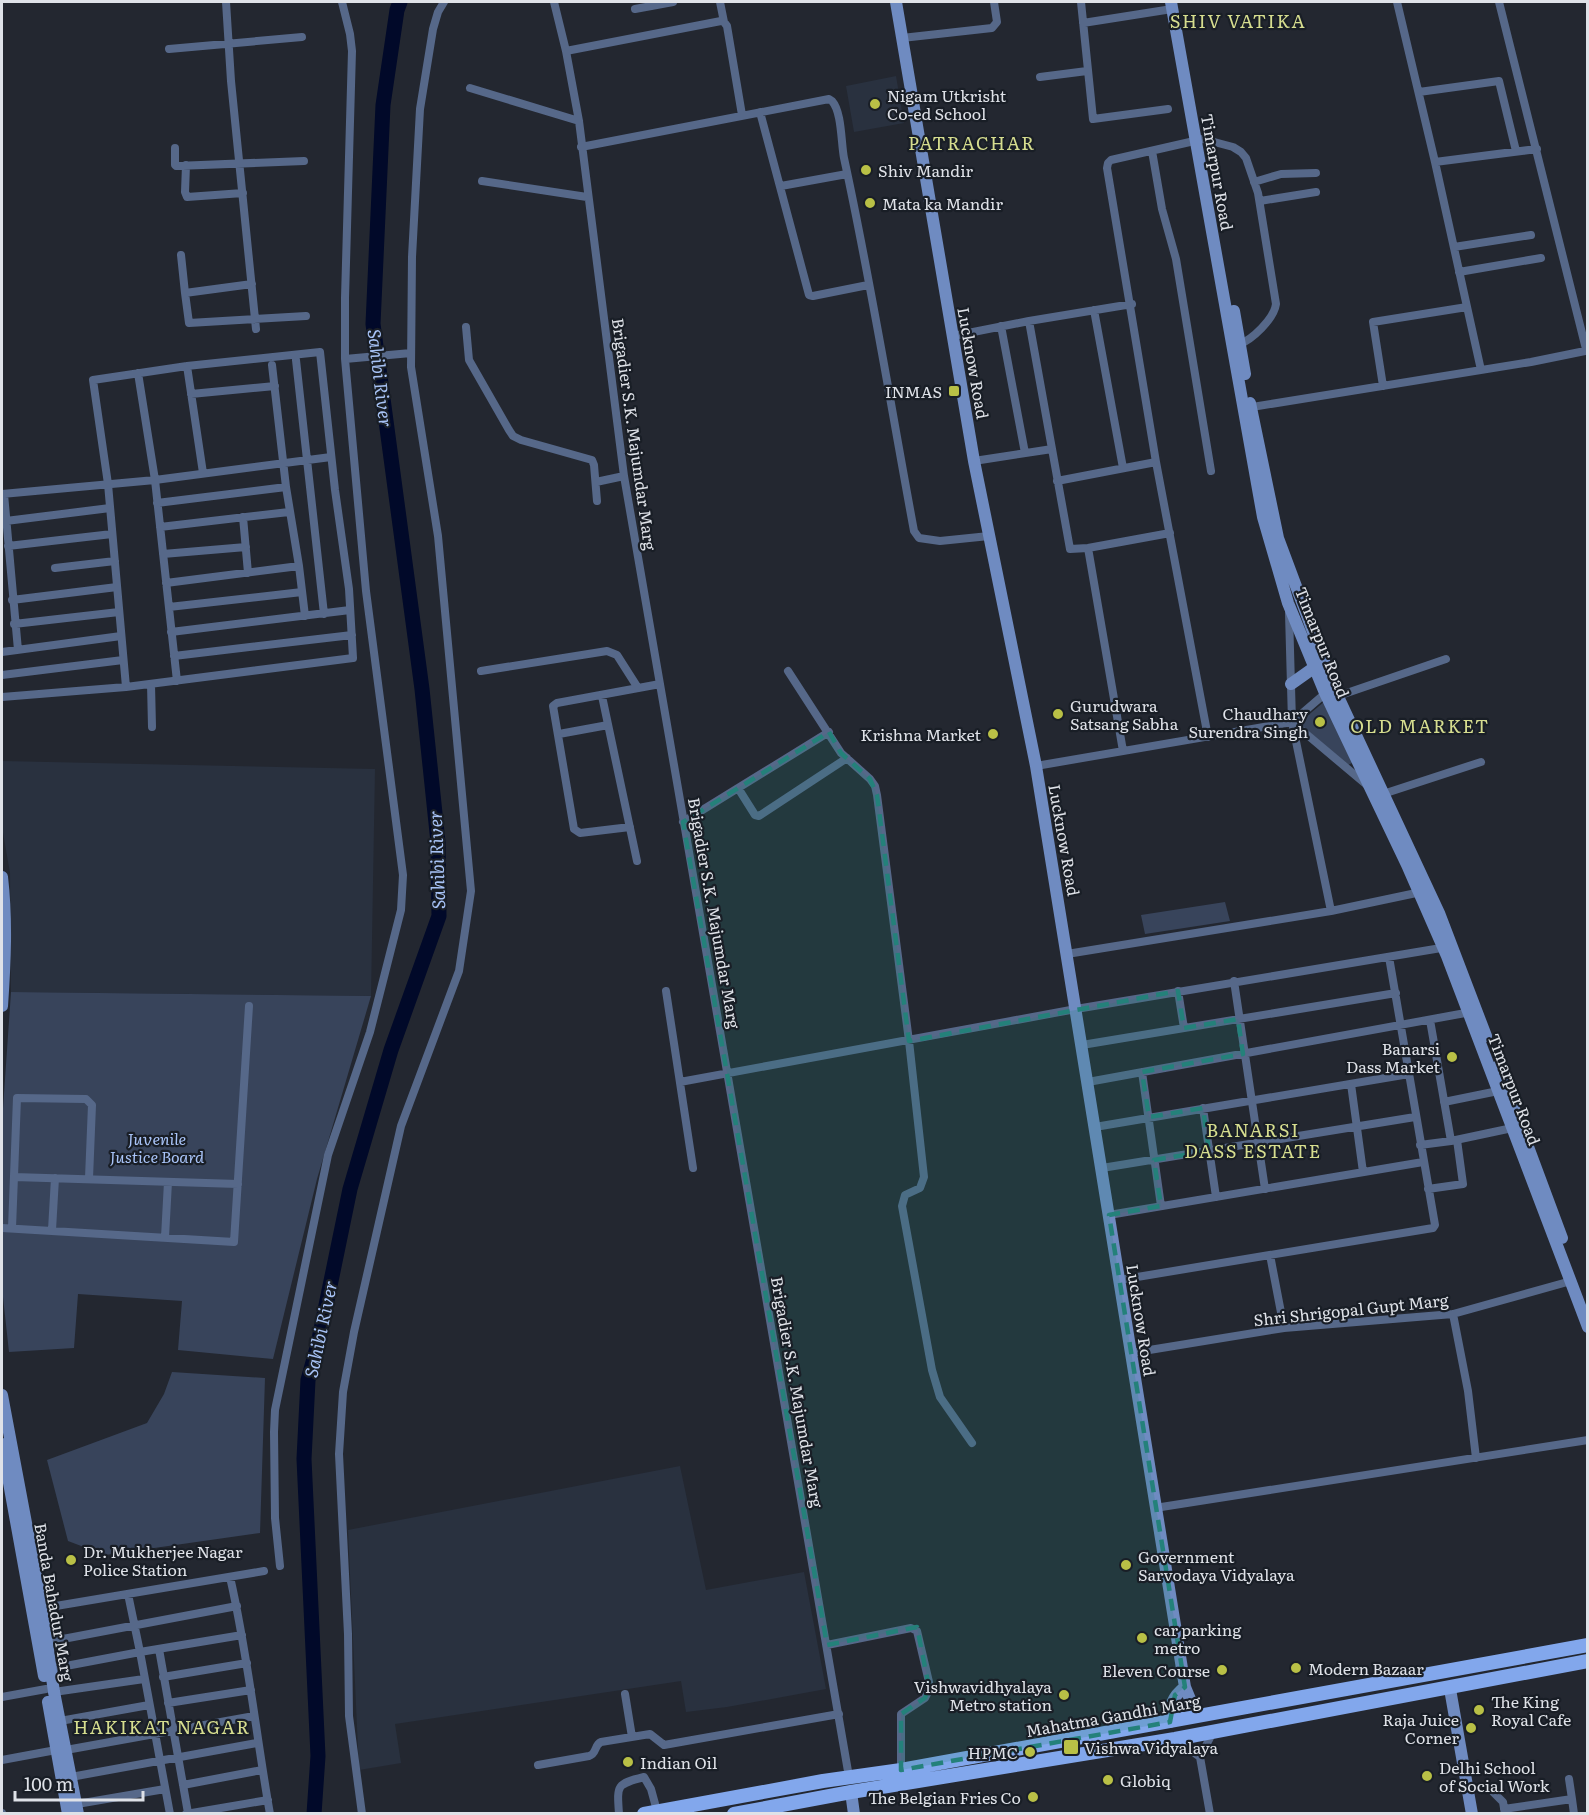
<svg xmlns="http://www.w3.org/2000/svg" width="1589" height="1815" viewBox="0 0 1589 1815" font-family="Literata,serif">
<style>
.built{fill:#29313f}
.green{fill:#38445b}
.lines{fill:none;stroke-linecap:round;stroke-linejoin:round}
.river{stroke:#010929;stroke-width:15}
.street{stroke:#566889;stroke-width:8}
.secondary{stroke:#6f8bc1;stroke-width:12}
.primary{stroke:#82a7ec;stroke-width:14}
.marked{fill:#24817a;fill-opacity:0.2;stroke:#24817a;stroke-width:4.5;stroke-dasharray:12 8;stroke-linejoin:round}
.poi-dot{fill:#b9c046;stroke:#191e26;stroke-width:2}
.labels{text-anchor:middle;dominant-baseline:central;stroke-width:4.5;stroke-linejoin:round;paint-order:stroke}
.poi-label{font-size:16px;fill:#dfe2e8;stroke:#191e26;text-anchor:start}
.street-label{font-size:16px;fill:#dfe2e8;stroke:#191e26}
.park-label{font-size:16px;font-style:italic;fill:#a9c4f8;stroke:#191e26}
.neighbourhood-label{font-size:18px;letter-spacing:1.5px;fill:#d6dd8f;stroke:#191e26}
.water-label{font-size:18px;font-style:italic;fill:#a7c2f5;stroke:#191e26}
</style>
<rect width="100%" height="100%" fill="#232730"/>
<path class="built" d="M896,76L904,123L854,132L846,86Z
M2,761L375,769L371,996L11,992L10,873L2,827Z
M680,1466L706,1590L804,1572L826,1689L727,1707L686,1712L681,1681L395,1724L401,1763L359,1770L348,1530Z"/>
<path class="green" d="M1325,701L1352,763L1348,765L1299,723Z
M1225,902L1230,921L1145,934L1141,915Z
M11,992L371,996L317,1179L273,1359L178,1350L182,1301L78,1294L74,1348L9,1352L2,1288V1123Z
M172,1372L265,1378L260,1533L105,1555L68,1541L47,1460L147,1423L164,1394Z"/>
<g class="lines">
<path class="river" d="M314,1814L318,1756L304,1459L308,1380L318,1344L350,1189L391,1050L439,916L438,842L422,689L373,324L383,105L397,10L400,2"/>
<path class="street" d="M226,2L231,81L256,329
M554,2L566,51L579,121L624,476L849,1777
M720,2L724,22
M1081,2L1093,119L1168,109
M1397,2L1435,162L1481,370
M635,9L673,2
M1083,23L1172,9
M902,38L992,28L997,22L994,2
M169,49L302,37
M566,51L721,21L724,22L727,26L742,115
M1040,77L1087,71
M470,88L579,121
M1419,92L1499,81L1516,151
M760,112L809,295L813,296L868,285
M581,147L829,99L832,101C842,112 841,143 844,158C871,282 891,407 914,531L919,538L940,541L989,536
M175,148V165L176,166L304,161
M1152,151L1162,209L1176,259L1211,471
M1435,162L1537,149
M186,165L185,192L187,197L243,193
M482,181L587,197
M1254,182L1281,174L1316,173
M781,186L847,174
M1260,201L1316,192
M1454,247L1531,235
M181,255L185,293L252,284
M1459,272L1541,258
M185,293L189,323L306,316
M1094,310L1123,468
M1029,321L1070,549L1088,548L1170,533
M1001,326L1025,453
M466,327L469,360L509,430L513,436L521,440L592,460L594,465L597,501
M953,336L1029,321L1132,304
M345,359L411,353
M296,360L324,614
M272,365L286,487L299,566L305,616
M187,366L203,473
M138,373L155,480L177,681
M1383,386L1373,322L1467,307
M191,394L275,386
M1246,408L1531,362L1585,351L1586,349L1499,2
M974,461L1052,449
M1057,481L1156,462
M596,482L624,476
M2,494L155,480L331,457
M4,494L18,650
M157,503L286,487
M243,517L248,573
M6,521L110,508
M160,527L289,512
M8,546L112,534
M1088,548L1123,751
M163,554L246,547
M55,568L115,561
M166,583L299,566
M12,600L117,587
M169,607L302,592
M1289,613L1292,722L1331,911
M14,624L119,612
M171,632L350,610
M2,652L121,636
M174,656L352,635
M481,671L607,651L617,655L638,688
M788,671L841,753L870,779L875,786L877,795L909,1041L924,1177L920,1188L905,1195L902,1206L932,1370L940,1397L972,1443
M2,675L123,660
M151,684L152,727
M602,696L637,861
M1338,696L1446,659
M2,697L126,687L353,658L349,589L335,490L320,352L187,366L93,380L108,484L126,687
M1292,722L1328,691
M559,734L608,725
M1208,737L1156,462L1107,168L1108,163L1111,160L1203,139L1233,147L1241,152L1246,158L1258,193L1276,304C1274,319 1252,340 1238,345
M1036,766L1292,722L1368,786
M738,788L755,815L759,816L847,758
M1383,794L1481,762
M683,822L829,732
M630,827L580,833L574,829L553,706L557,703L660,684
M1067,954L1331,911L1421,892
M1234,981L1265,1189
M666,991L693,1168
M1178,991L1184,1028
M1430,1020L1451,1141
M1082,1045L1396,993
M1142,1072L1161,1206
M680,1082L1076,1009L1447,947
M1088,1082L1471,1012
M1351,1084L1363,1172
M1444,1102L1503,1090
M1203,1108L1216,1197
M1095,1127L1409,1074
M1420,1145L1451,1141L1517,1127
M1102,1168L1415,1117
M14,1177L238,1184
M1428,1189L1463,1184L1457,1140
M1109,1215L1423,1162
M2,1228L234,1242L249,1006
M12,1228L17,1098L86,1099L92,1105L89,1178
M52,1230L55,1178
M165,1237L168,1182
M1270,1255L1284,1328
M1119,1280L1433,1228L1435,1225L1389,957
M1453,1314L1468,1391L1476,1458
M1131,1353L1284,1328L1453,1314L1571,1281
M1155,1508L1588,1440
M280,1566L275,1518L274,1432L275,1410L328,1155L370,1032L401,910L403,875L366,591L345,359V298L352,51L350,34L342,2
M230,1577C248,1655 256,1735 270,1814
M38,1609L264,1571
M47,1642L237,1606
M827,1645L911,1628L917,1631L929,1682V1690L925,1698L901,1714V1770
M159,1649L188,1813
M50,1669L140,1652L128,1594
M163,1677L247,1663
M54,1692L144,1679
M625,1694L632,1737
M2,1697L46,1689
M168,1703L251,1690
M60,1721L149,1705
M1175,1739L1200,1757L1213,1732
M66,1750L254,1716
M1200,1757L1210,1814
M2,1760L56,1750
M538,1765L589,1756C597,1754 594,1745 601,1742L650,1734L664,1745L839,1714
M71,1777L257,1743
M1569,1779L1572,1799
M183,1785L262,1770
M1491,1790L1503,1802L1505,1814
M77,1804L165,1789
M1504,1809L1572,1799L1574,1814
M2,1813V1814
M170,1814L140,1652L242,1635
M186,1814L268,1800
M362,1814L349,1716L348,1634L339,1454L343,1392L354,1332L401,1126L459,971L471,891L438,536L411,367L412,257L420,109L433,29L438,12L444,2
M619,1814C617,1785 616,1784 644,1777L651,1789L657,1811"/>
<path class="secondary" d="M896,2L974,461L1036,766L1185,1687L1197,1716
M1171,2L1263,517L1288,603L1325,693L1408,867L1447,956L1588,1327
M1234,311L1245,374
M1250,403L1278,538L1334,688L1439,913L1486,1036
M1291,684L1315,667
M2,877C7,920 5,963 2,1006
M1498,1066L1562,1238
M2,1395L42,1608L54,1692L78,1814
M2,1444L44,1676
M1450,1689L1472,1814
M48,1702L68,1814
M1170,1722C1170,1705 1172,1697 1185,1687
M851,1792L854,1814"/>
<path class="primary" d="M644,1814L823,1781L901,1770L1588,1645
M734,1814L851,1792L1175,1739L1588,1661"/>
</g>
<path class="marked" d="M829,732L841,753L870,779L877,795L909,1041L1178,991L1184,1028L1238,1019L1243,1054L1142,1072L1149,1117L1203,1108L1209,1151L1154,1160L1161,1206L1109,1215L1185,1687L1175,1695L1170,1722L901,1770V1714L925,1698L929,1687L917,1627L827,1645L683,822Z"/>
<g class="poi-dot">
<circle cx="875" cy="104" r="6"/>
<circle cx="866" cy="170" r="6"/>
<circle cx="870" cy="203" r="6"/>
<rect x="948" y="385" width="12" height="12" rx="3"/>
<circle cx="1058" cy="714" r="6"/>
<circle cx="1320" cy="722" r="6"/>
<circle cx="993" cy="734" r="6"/>
<circle cx="1452" cy="1057" r="6"/>
<circle cx="71" cy="1560" r="6"/>
<circle cx="1126" cy="1565" r="6"/>
<circle cx="1142" cy="1638" r="6"/>
<circle cx="1296" cy="1668" r="6"/>
<circle cx="1222" cy="1670" r="6"/>
<circle cx="1064" cy="1695" r="6"/>
<circle cx="1479" cy="1710" r="6"/>
<circle cx="1471" cy="1728" r="6"/>
<rect x="1063" y="1739" width="16" height="16" rx="3"/>
<circle cx="1030" cy="1752" r="6"/>
<circle cx="628" cy="1762" r="6"/>
<circle cx="1427" cy="1776" r="6"/>
<circle cx="1108" cy="1780" r="6"/>
<circle cx="1033" cy="1797" r="6"/>
</g>
<g class="labels">
<g class="poi-label">
<text x="887" y="95">Nigam Utkrisht<tspan x="887" dy="18">Co-ed School</tspan></text>
<text x="878" y="170">Shiv Mandir</text>
<text x="882" y="203">Mata ka Mandir</text>
<text x="942" y="391" text-anchor="end">INMAS</text>
<text x="1070" y="705">Gurudwara<tspan x="1070" dy="18">Satsang Sabha</tspan></text>
<text x="1308" y="713" text-anchor="end">Chaudhary<tspan x="1308" dy="18">Surendra Singh</tspan></text>
<text x="981" y="734" text-anchor="end">Krishna Market</text>
<text x="1440" y="1048" text-anchor="end">Banarsi<tspan x="1440" dy="18">Dass Market</tspan></text>
<text x="83" y="1551">Dr. Mukherjee Nagar<tspan x="83" dy="18">Police Station</tspan></text>
<text x="1138" y="1556">Government<tspan x="1138" dy="18">Sarvodaya Vidyalaya</tspan></text>
<text x="1154" y="1629">car parking<tspan x="1154" dy="18">metro</tspan></text>
<text x="1308" y="1668">Modern Bazaar</text>
<text x="1210" y="1670" text-anchor="end">Eleven Course</text>
<text x="1052" y="1686" text-anchor="end">Vishwavidhyalaya<tspan x="1052" dy="18">Metro station</tspan></text>
<text x="1491" y="1701">The King<tspan x="1491" dy="18">Royal Cafe</tspan></text>
<text x="1459" y="1719" text-anchor="end">Raja Juice<tspan x="1459" dy="18">Corner</tspan></text>
<text x="1084" y="1747">Vishwa Vidyalaya</text>
<text x="1018" y="1752" text-anchor="end">HPMC</text>
<text x="640" y="1762">Indian Oil</text>
<text x="1439" y="1767">Delhi School<tspan x="1439" dy="18">of Social Work</tspan></text>
<text x="1120" y="1780">Globiq</text>
<text x="1021" y="1797" text-anchor="end">The Belgian Fries Co</text>
</g>
<g class="street-label">
<text transform="translate(1218 172) rotate(80)">Timarpur Road</text>
<text transform="translate(974 363) rotate(80)">Lucknow Road</text>
<text transform="translate(635 434) rotate(82)">Brigadier S.K. Majumdar Marg</text>
<text transform="translate(1323 642) rotate(68)">Timarpur Road</text>
<text transform="translate(1065 840) rotate(80)">Lucknow Road</text>
<text transform="translate(715 913) rotate(80)">Brigadier S.K. Majumdar Marg</text>
<text transform="translate(1515 1089) rotate(69)">Timarpur Road</text>
<text transform="translate(1351 1309) rotate(-6)">Shri Shrigopal Gupt Marg</text>
<text transform="translate(1142 1320) rotate(81)">Lucknow Road</text>
<text transform="translate(798 1392) rotate(80)">Brigadier S.K. Majumdar Marg</text>
<text transform="translate(55 1602) rotate(80)">Banda Bahadur Marg</text>
<text transform="translate(1113 1715) rotate(-10)">Mahatma Gandhi Marg</text>
</g>
<g class="park-label">
<text x="157" y="1138">Juvenile<tspan x="157" dy="18">Justice Board</tspan></text>
</g>
<g class="neighbourhood-label">
<text x="1238" y="20">SHIV VATIKA</text>
<text x="972" y="142">PATRACHAR</text>
<text x="1420" y="725">OLD MARKET</text>
<text x="1253" y="1129">BANARSI<tspan x="1253" dy="21">DASS ESTATE</tspan></text>
<text x="162" y="1726">HAKIKAT NAGAR</text>
</g>
<g class="water-label">
<text transform="translate(381 378) rotate(83)">Sahibi River</text>
<text transform="translate(436 860) rotate(-92)">Sahibi River</text>
<text transform="translate(320 1329) rotate(-78)">Sahibi River</text>
</g>
</g>
<rect width="1589" height="1815" fill="none" stroke="#dfe2e8" stroke-width="6"/>
<path d="M15 1791v9h128v-9" fill="none" stroke="#dfe2e8" stroke-width="3"/>
<text x="24" y="1791" font-size="18" fill="#dfe2e8" stroke="#191e26" stroke-width="4.5" paint-order="stroke">100 m</text>
</svg>
